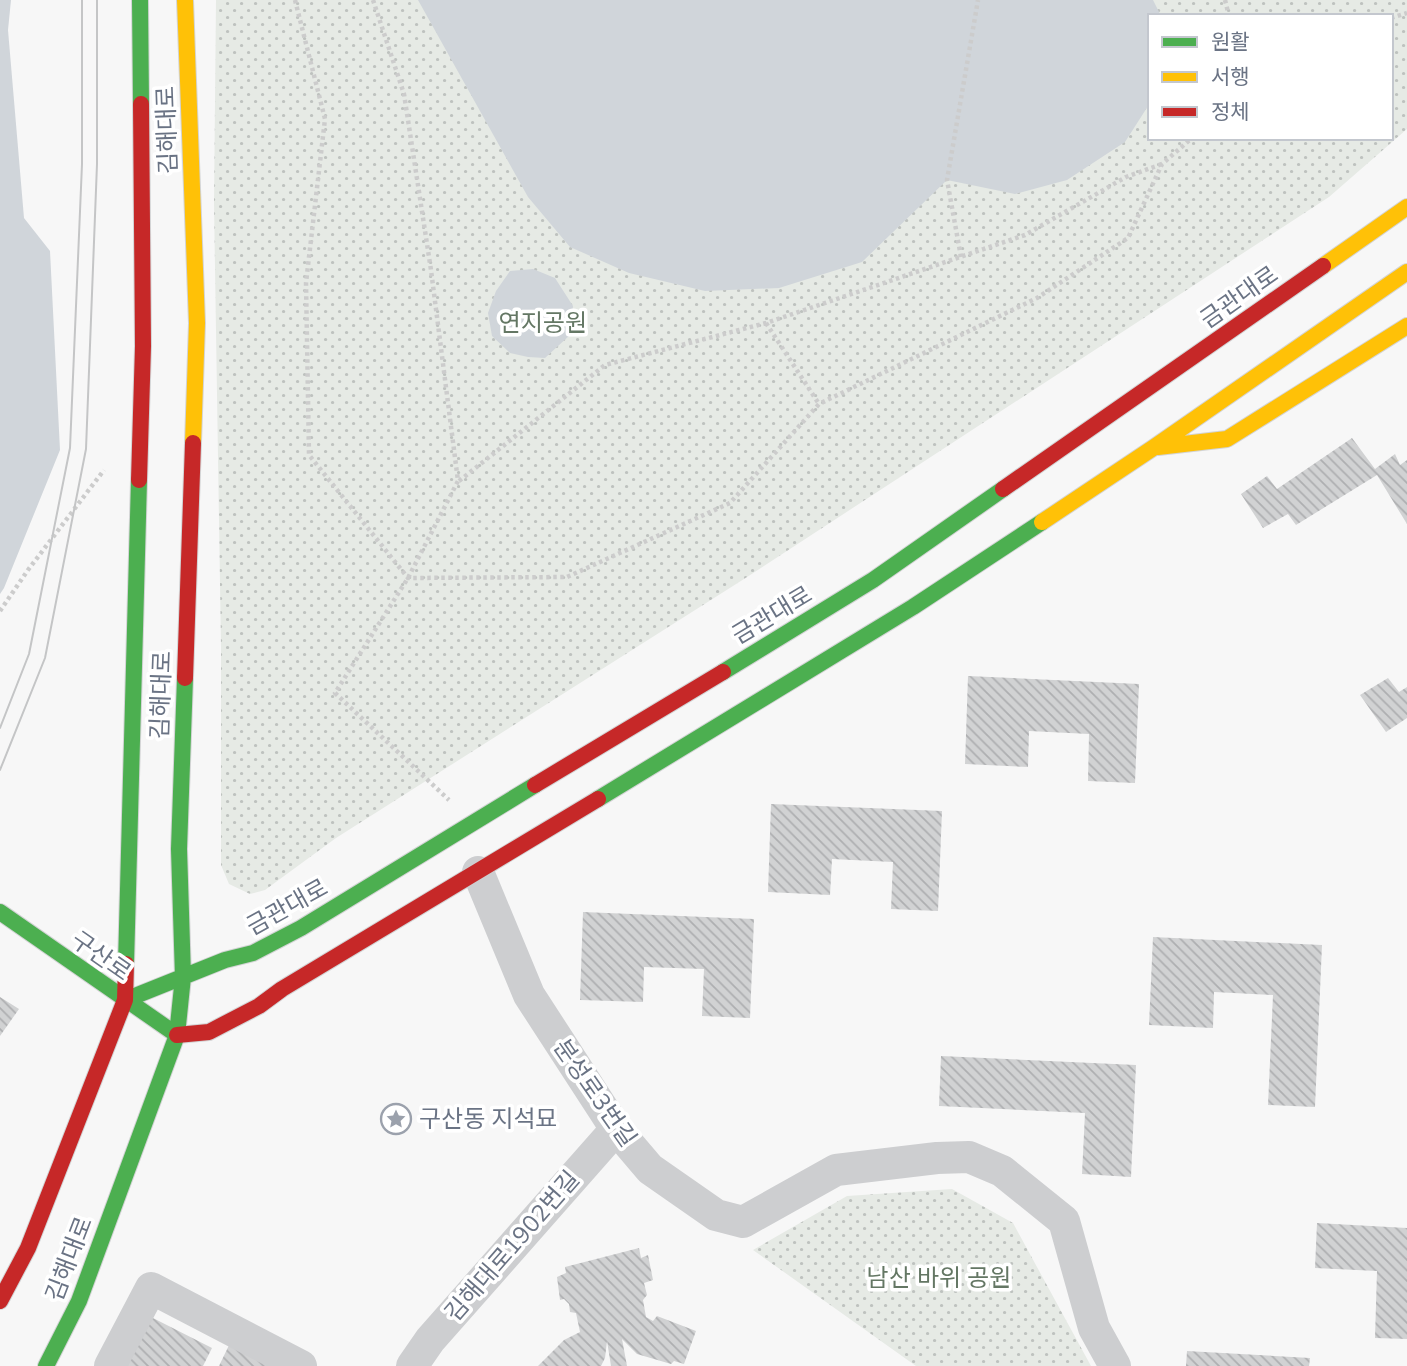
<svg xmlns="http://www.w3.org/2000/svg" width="1407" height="1366" viewBox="0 0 1407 1366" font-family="'Nunito Sans','Noto Sans KR',sans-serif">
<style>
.park{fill:url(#park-dots);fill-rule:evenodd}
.water{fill:#d0d5da}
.building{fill:url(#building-back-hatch)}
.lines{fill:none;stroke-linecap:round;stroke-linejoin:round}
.fast-casing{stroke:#d3d4d5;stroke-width:18}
.slow-casing{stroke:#d3d4d5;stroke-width:18}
.jam-casing{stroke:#d3d4d5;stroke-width:18}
.path{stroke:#ccc;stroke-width:4.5;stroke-dasharray:3.5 3.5;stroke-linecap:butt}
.street{stroke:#cdced0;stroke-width:32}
.fast{stroke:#4caf50;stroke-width:16}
.slow{stroke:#ffc107;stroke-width:16}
.jam{stroke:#c62828;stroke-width:16}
.tram{stroke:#c4c5c6;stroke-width:2}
.labels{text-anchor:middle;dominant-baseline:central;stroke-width:7;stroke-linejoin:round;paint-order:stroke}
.street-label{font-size:24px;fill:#6a7384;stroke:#fff}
.park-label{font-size:24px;fill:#647764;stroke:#fff}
.poi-label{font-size:24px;fill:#6a7384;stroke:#fff;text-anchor:start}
</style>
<defs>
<pattern id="park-dots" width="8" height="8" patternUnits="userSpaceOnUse" patternTransform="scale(1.75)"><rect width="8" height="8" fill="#e6eae5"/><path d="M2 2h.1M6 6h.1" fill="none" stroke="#bec2bf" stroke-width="1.8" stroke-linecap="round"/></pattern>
<pattern id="building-back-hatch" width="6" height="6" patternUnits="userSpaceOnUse" patternTransform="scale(1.75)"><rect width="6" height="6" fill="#d1d2d3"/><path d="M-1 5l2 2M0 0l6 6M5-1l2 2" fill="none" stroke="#aeafb1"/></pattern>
</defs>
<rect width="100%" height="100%" fill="#f7f7f7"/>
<path class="park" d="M216,0H1407V129L1329,197L744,579L336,838L265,890L250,894L229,884L221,865V647L214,204ZM1150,16H1391V138H1150Z
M952,1189L1013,1223L1091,1366H916L753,1250L847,1196Z"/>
<path class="water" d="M0,0H11L8,30L24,218L50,251L60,450L4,588L0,594Z
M418,0H1153L1161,16H1150V103L1125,142L1067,180L1015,194L947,180L862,262L779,288L705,291L629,273L570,247L528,197Z
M533,269L555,278L573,306L570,335L545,358L528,357L510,353L492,336L488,313L496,291L510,271Z"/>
<path class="building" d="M1352,438L1375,469L1395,454L1400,465L1407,460V524L1377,475L1296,525L1288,514L1263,528L1241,494L1267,476L1277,489Z
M968,676L1139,684L1135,783L1088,781L1089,734L1029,731L1028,767L965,764Z
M1388,678L1399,692L1407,687V718L1386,732L1360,695Z
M771,804L942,811L938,911L891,909L893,862L832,859L830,895L768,892Z
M583,912L754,919L750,1018L702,1016L704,969L644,967L643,1002L580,1000Z
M1153,937L1322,945L1315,1107L1268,1105L1273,995L1214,992L1213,1028L1149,1025Z
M0,997L19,1009L0,1036Z
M941,1056L1136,1065L1131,1177L1082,1174L1085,1113L939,1106Z
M1317,1223L1407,1228V1339L1375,1338L1377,1271L1315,1268Z
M639,1248L641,1258L648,1255L653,1280L644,1283L647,1295L643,1300L646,1317L653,1321L657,1316L696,1331L684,1364L674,1361L671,1364L637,1354L622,1339L627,1366H611L607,1341L605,1358L601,1366H538L564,1340L580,1332L576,1313L570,1312L569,1304L564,1299L560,1300L557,1277L566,1273L565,1267Z
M151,1317L212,1348L203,1366H127Z
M231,1341L282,1366H219Z
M1187,1351L1310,1358L1309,1366H1186Z"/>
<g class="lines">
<g class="fast-casing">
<path id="fast" d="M140,0L141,104
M723,672L873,580L1003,489
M598,799L913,607L1042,522
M0,912L177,1035
M126,964L139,480
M125,1000L225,960L253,953L301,928L535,785
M46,1366L79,1301L177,1035L183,977L179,849L185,678"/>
</g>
<g class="slow-casing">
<path id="slow" d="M185,0L197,323L193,443
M1323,266L1407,207
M1158,447L1227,439L1407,326
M1042,522L1153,448L1407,272"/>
</g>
<g class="jam-casing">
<path id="jam" d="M139,480L143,346L141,104
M1003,489L1323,266
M185,678L193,443
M535,785L723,672
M177,1035L209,1032L259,1006L282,989L598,799
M0,1301L28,1248L125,1000L126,964"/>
</g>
<path class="path" d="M295,0L325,119L306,283L309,455L408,578L567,577L730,503L819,404L1037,298L1128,238L1162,164L1192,138
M373,0L404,94L431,270L458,481L408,578L335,693L449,800
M1225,0L1229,16
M1391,18L1407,13
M961,257L947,180L978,0
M766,323L819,404
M459,481L605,365L766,323L1025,235L1126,177L1162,164
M0,611L28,570L104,470"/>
<path class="street" d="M478,872L529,995L616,1129L650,1169L716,1215L743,1222L836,1170L937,1158L969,1157L1002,1171L1064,1221L1094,1328L1115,1366
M110,1366L151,1288L301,1366
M412,1366L430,1340L616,1129"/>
<use href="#fast" class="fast"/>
<use href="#slow" class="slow"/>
<use href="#jam" class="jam"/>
<path class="tram" d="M0,728L29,654L70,448L82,164V0
M0,770L45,658L86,449L97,164V0"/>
</g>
<defs>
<g id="sight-ring" transform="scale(1.575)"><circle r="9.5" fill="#fff" stroke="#9ba1ac" stroke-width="1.5"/><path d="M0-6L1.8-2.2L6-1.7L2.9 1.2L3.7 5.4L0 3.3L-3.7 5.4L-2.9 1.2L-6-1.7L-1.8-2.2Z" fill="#9ba1ac"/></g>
</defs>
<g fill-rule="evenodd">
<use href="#sight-ring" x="396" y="1119"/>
</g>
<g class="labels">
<g class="street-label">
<text transform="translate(167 130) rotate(-92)">김해대로</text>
<text transform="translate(1239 297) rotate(-35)">금관대로</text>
<text transform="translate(772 615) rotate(-31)">금관대로</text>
<text transform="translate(161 695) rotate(-88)">김해대로</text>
<text transform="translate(287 907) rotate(-29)">금관대로</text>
<text transform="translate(101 956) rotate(35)">구산로</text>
<text transform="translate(595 1093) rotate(55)">분성로3번길</text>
<text transform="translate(512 1246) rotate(-49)">김해대로1902번길</text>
<text transform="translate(69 1259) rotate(-69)">김해대로</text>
</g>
<g class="park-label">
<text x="543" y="323">연지공원</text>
<text x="939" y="1278">남산 바위 공원</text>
</g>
<g class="poi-label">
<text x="419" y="1119">구산동 지석묘</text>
</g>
</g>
<rect x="1148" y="14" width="245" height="126" fill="#ffffff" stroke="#c3c7ce" stroke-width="2"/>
<rect x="1162" y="37" width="35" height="10" fill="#4caf50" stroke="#c3c7ce" stroke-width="2"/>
<text x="1211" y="49" font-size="21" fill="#6a7384">원활</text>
<rect x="1162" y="72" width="35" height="10" fill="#ffc107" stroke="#c3c7ce" stroke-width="2"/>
<text x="1211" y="84" font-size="21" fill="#6a7384">서행</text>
<rect x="1162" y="107" width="35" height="10" fill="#c62828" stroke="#c3c7ce" stroke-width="2"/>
<text x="1211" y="119" font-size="21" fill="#6a7384">정체</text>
</svg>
